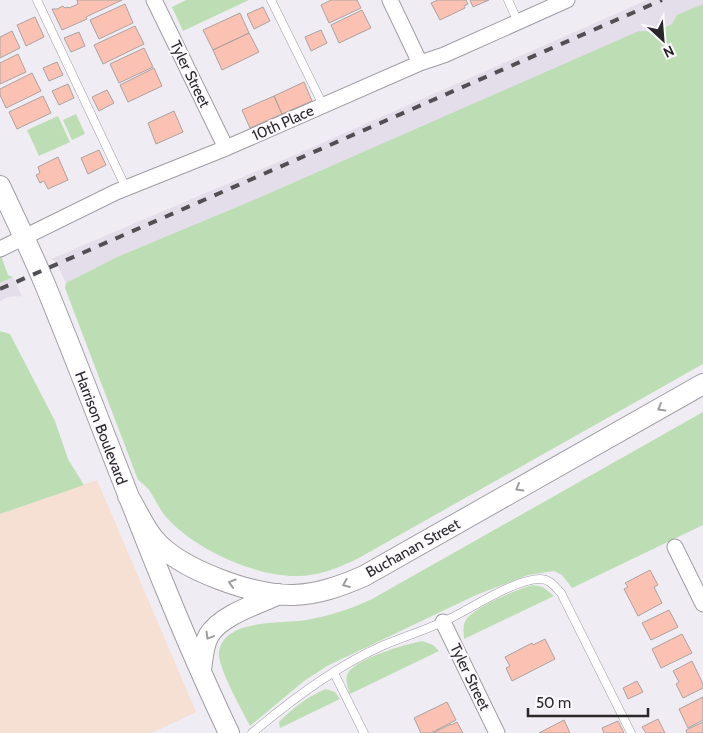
<svg xmlns="http://www.w3.org/2000/svg" width="703" height="733" viewBox="0 0 703 733" font-family="Cabin,sans-serif">
<style>
.built{fill:#e4ddea}
.industrial{fill:#f6dfd3}
.green{fill:#bddeb4}
.building{fill:#fbc1b3;stroke:#aba3a1}
.lines{fill:none;stroke-linecap:round;stroke-linejoin:round}
.service-casing{stroke:#a09da3;stroke-width:9}
.minor-casing{stroke:#a09da3;stroke-width:17}
.tertiary-casing{stroke:#a09da3;stroke-width:22}
.service{stroke:#fff;stroke-width:8}
.minor{stroke:#fff;stroke-width:15}
.tertiary{stroke:#fff;stroke-width:20}
.rail{stroke:#514f53;stroke-width:4;stroke-dasharray:9 9;stroke-linecap:butt}
.oneway{stroke:#9f9e9f}
.labels{text-anchor:middle;dominant-baseline:central;stroke-width:4;stroke-linejoin:round;paint-order:stroke}
.street-label{font-size:15px;fill:#29272a;stroke:#fdfaff}
</style>
<rect width="100%" height="100%" fill="#f0ecf3"/>
<path class="built" d="M647,0H703V4L672,24L655,32H639L256,199L117,257L66,283L56,262L51,259L297,154Z
M13,277L22,296L8,297L0,301V283Z"/>
<path class="industrial" d="M97,480L196,712L152,733H0V514Z"/>
<path class="green" d="M186,0H249L183,31L172,7Z
M703,4V364L357,559C338,568 316,577 295,576C254,576 195,549 168,519C160,511 156,500 149,490C146,486 142,483 138,480L65,288L66,283L117,257L256,199L639,31L655,32L672,24L677,15Z
M76,114L85,134L72,140L63,120Z
M58,116L70,142L39,156L27,130Z
M0,253L8,275L13,277L0,283Z
M0,331L10,334L55,421L68,459L84,485L0,514Z
M703,412V525L572,588L562,575L554,571L528,575L476,595L327,666L304,681L250,726C243,712 217,667 219,652C224,618 283,624 306,620C329,616 351,609 372,599Z
M533,585L543,587L554,596L464,639C464,633 462,625 466,620C474,607 518,589 533,585Z
M422,641L433,645L439,651L350,694C348,688 345,681 347,675C353,659 406,644 422,641Z
M326,689L335,692L340,699L280,728L279,722C293,708 308,696 326,689Z"/>
<path class="building" d="M77,0H122L86,17L87,19L62,30L52,9H57L63,6L65,8L68,7L69,8L78,4Z
M331,0H357L361,8L329,23L321,5Z
M438,0H466L468,4L464,6L465,8L440,20L431,3Z
M470,0H489L473,7Z
M125,4L133,23L99,39L90,20Z
M263,7L270,21L254,29L247,14Z
M362,10L371,28L339,43L331,25Z
M240,13L249,33L213,50L203,30Z
M35,17L44,37L26,46L17,25Z
M135,26L144,44L103,64L94,45Z
M321,30L327,43L311,51L305,37Z
M12,31L20,48L0,58V37Z
M79,32L85,46L71,52L64,38Z
M249,33L259,52L222,70L213,50Z
M144,48L153,67L119,83L110,64Z
M18,54L26,72L0,84V63Z
M57,62L63,75L49,81L43,68Z
M154,68L162,86L128,102L120,85Z
M32,73L41,91L6,108L0,95V89Z
M304,82L312,101L282,114L274,96Z
M68,84L74,98L59,105L52,91Z
M107,90L114,103L99,111L92,97Z
M43,96L51,113L17,129L9,112Z
M274,96L282,114L250,128L242,110Z
M174,111L183,132L156,144L148,123Z
M99,150L106,165L88,174L81,158Z
M58,157L68,180L48,189L44,181L40,183L36,175L40,173L38,167Z
M650,570L658,585L654,587L662,603L638,616L624,589L628,587L625,583Z
M669,610L678,627L651,640L642,623Z
M682,634L692,653L661,668L652,649Z
M545,639L555,659L512,681L506,668L510,666L505,657L532,643L533,645Z
M692,661L703,684V688L683,698L676,684L679,682L673,671Z
M637,681L643,692L628,699L623,688Z
M703,697V720L688,728L679,709Z
M447,702L456,720L431,733H421L414,718Z
M658,719L665,733H646L642,727Z
M564,720L570,733H539Z
M618,721L624,733H604L602,728Z
M457,722L463,733H433L451,724V725Z
M703,722V733H687L686,730Z"/>
<g class="lines">
<g class="service-casing">
<path id="service" d="M37,0L126,188
M271,0L323,105
M508,0L518,22
M334,673L364,733
M252,733C290,701 336,666 382,646C405,636 430,629 453,617C475,606 516,579 540,579C550,579 555,587 561,593L631,733"/>
</g>
<g class="minor-casing">
<path id="minor" d="M154,0L226,148
M390,0L420,63
M0,249L116,192L226,148L420,63L444,55L567,0
M675,547L703,604
M443,622L497,733"/>
</g>
<g class="tertiary-casing">
<path id="tertiary" d="M0,186C15,218 30,249 44,282C106,432 159,586 229,733
M128,496C137,510 144,527 154,539C180,570 254,596 294,595C319,594 341,586 364,576L703,384
M201,669C203,658 203,645 209,635C221,615 258,604 279,594"/>
</g>
<use href="#service" class="service"/>
<use href="#minor" class="minor"/>
<use href="#tertiary" class="tertiary"/>
<path class="rail" d="M0,289L662,0"/>
</g>
<defs><path id="oneway-chevron" d="M-2-3.5L2.5 0L-2 3.5" fill="none" stroke-width="1.6" stroke-linecap="round" stroke-linejoin="round" transform="scale(1.25)"/></defs>
<g class="oneway">
<use href="#oneway-chevron" transform="translate(661 408) rotate(150)"/>
<use href="#oneway-chevron" transform="translate(519 488) rotate(150)"/>
<use href="#oneway-chevron" transform="translate(232 583) rotate(-163)"/>
<use href="#oneway-chevron" transform="translate(346 584) rotate(157)"/>
<use href="#oneway-chevron" transform="translate(209 636) rotate(121)"/>
</g>
<g class="labels">
<g class="street-label">
<text transform="translate(190 74) rotate(64)">Tyler Street</text>
<text transform="translate(283 123) rotate(-24)">10th Place</text>
<text transform="translate(101 428) rotate(69)">Harrison Boulevard</text>
<text transform="translate(413 548) rotate(-29)">Buchanan Street</text>
<text transform="translate(470 677) rotate(64)">Tyler Street</text>
</g>
</g>
<g transform="translate(663 40) rotate(154)" stroke="#fdfaff" stroke-width="4" paint-order="stroke">
<path d="M0-4L9 19L0 12L-9 19Z" fill="#29272a"/>
<text y="-8" font-size="14" font-weight="bold" text-anchor="middle" fill="#29272a">N</text>
</g>
<path d="M528 708v8h120v-8" fill="none" stroke="#29272a" stroke-width="2.5"/>
<text x="536" y="708" font-size="15" fill="#29272a" stroke="#fdfaff" stroke-width="4" paint-order="stroke">50 m</text>
</svg>
